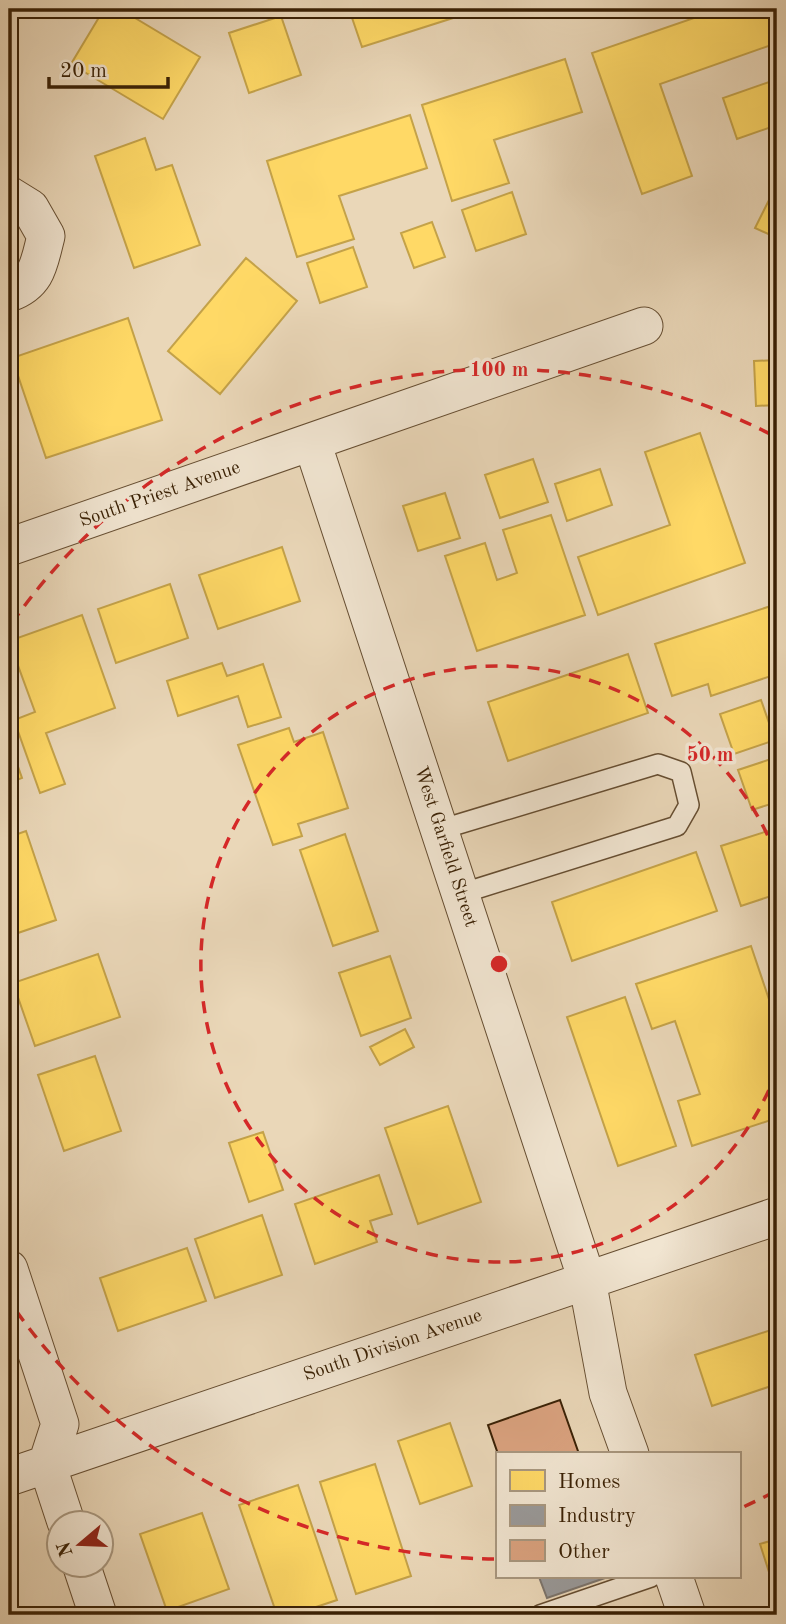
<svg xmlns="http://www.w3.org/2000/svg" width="786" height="1624" viewBox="0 0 786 1624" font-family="'Old Standard TT',serif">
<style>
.homes{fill:#ffd966;stroke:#c4a249;stroke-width:2}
.industry{fill:#999;stroke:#7c756d;stroke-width:2}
.building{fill:#daa27f;stroke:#3a2105;stroke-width:2}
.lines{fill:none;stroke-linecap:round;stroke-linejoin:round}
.service-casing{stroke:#664e32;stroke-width:22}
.minor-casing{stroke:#664e32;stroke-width:39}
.service{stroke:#f1e5d1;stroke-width:19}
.minor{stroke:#f1e5d1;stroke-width:37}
.ring{fill:none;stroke:#d62828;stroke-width:3.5;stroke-dasharray:12 9}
.labels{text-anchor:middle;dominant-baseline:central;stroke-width:7;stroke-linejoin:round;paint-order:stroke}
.street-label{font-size:19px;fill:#3a2105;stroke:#f1e5d1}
.centre{fill:#d62828;stroke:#f1e5d1;stroke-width:3.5}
.ring-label{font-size:21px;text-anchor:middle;font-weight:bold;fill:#d62828;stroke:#f1e5d1;stroke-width:7;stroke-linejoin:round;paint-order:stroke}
</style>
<rect width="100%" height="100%" fill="#ead7b8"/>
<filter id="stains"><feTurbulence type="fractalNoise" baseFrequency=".00286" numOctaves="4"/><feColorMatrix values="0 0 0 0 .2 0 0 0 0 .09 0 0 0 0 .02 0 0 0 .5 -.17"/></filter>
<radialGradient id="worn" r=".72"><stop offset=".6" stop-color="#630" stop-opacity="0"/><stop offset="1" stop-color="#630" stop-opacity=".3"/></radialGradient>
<path class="homes" d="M104,9H120L200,57L163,119L71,64Z
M349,9H450L453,18L362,47Z
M720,9H777V43L660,84L692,176L642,194L592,53Z
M281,16L301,75L249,93L229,33Z
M565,59L582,112L494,140L509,183L452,201L422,105Z
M769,82L777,104V125L737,139L723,98Z
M410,115L427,168L339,196L354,239L297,257L267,161Z
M145,138L156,170L172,165L200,245L134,268L95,156Z
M777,184V238L755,228Z
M512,192L526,234L476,251L462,210Z
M432,222L445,257L414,268L401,233Z
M353,247L367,287L320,303L307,263Z
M246,258L297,301L220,394L168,351Z
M128,318L162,420L46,458L12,358Z
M777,360V405L756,406L754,361Z
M9,428L15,445L9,447Z
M700,433L745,563L598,615L578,557L670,525L645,452Z
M533,459L548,502L500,518L485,475Z
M600,469L612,505L567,521L555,484Z
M445,493L460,538L418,551L403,506Z
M551,515L585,615L477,651L445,556L485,543L497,580L517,573L503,530Z
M282,547L300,601L218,629L199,575Z
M170,584L188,638L116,663L98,609Z
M777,604V674L711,696L708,684L672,696L655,644Z
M82,615L115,708L46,733L65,784L40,793L14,720L35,712L9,641Z
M628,654L648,713L508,761L488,702Z
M222,663L227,676L263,664L281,717L248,727L238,696L178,716L167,681Z
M761,700L775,740L734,754L720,714Z
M289,728L294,742L323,732L348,808L298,824L302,836L273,845L238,745Z
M9,741L22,778L9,783Z
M777,757V802L752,810L738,770Z
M777,828V894L741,906L721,846Z
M26,831L56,920L9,936V837Z
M345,834L378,931L333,946L300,850Z
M696,852L717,911L572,961L552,902Z
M751,946L777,1023V1118L692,1146L678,1101L700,1094L675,1021L652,1029L636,984Z
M98,954L120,1017L35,1046L13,983Z
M390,956L411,1018L361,1036L339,973Z
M625,997L676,1146L618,1166L567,1017Z
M405,1029L414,1047L380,1065L370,1047Z
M95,1056L121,1131L64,1151L38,1075Z
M448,1106L481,1202L418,1224L385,1128Z
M263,1132L283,1190L249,1202L229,1143Z
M379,1175L392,1214L370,1221L377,1242L315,1264L295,1204Z
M262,1215L282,1275L215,1298L195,1239Z
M187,1248L206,1301L118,1331L100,1278Z
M777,1328V1384L712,1406L695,1355Z
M450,1423L472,1486L420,1504L398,1441Z
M375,1464L411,1576L356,1594L320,1482Z
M298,1485L337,1600L292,1615H277L239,1505Z
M202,1513L229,1589L167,1611L140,1534Z
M777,1539V1597L760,1544Z
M9,1596L15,1615H9Z"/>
<path class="industry" d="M539,1577H608L547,1598Z"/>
<path class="building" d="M560,1400L579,1454H498L488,1425Z"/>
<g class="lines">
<g class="service-casing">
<path id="service" d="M439,830L658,764L681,772L689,805L677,826L460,894
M540,1615L651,1577"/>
</g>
<g class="minor-casing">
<path id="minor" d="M9,195L30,208L46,236C39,263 38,283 9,293
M312,442L587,1280L608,1393L630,1454
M9,547L644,326
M9,1269L60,1424L47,1464L66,1522
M9,1477L777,1216
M81,1564L98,1615
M674,1577L687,1615"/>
</g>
<use href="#service" class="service"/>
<use href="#minor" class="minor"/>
</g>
<g class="ring">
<path d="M777 1071A298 298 0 1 1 777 857"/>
<path d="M774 1492A595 595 0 0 1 741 1508M494 1559A595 595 0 0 1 12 1305M12 623A595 595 0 0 1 774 436"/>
</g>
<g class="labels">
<g class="street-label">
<text transform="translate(160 495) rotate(-19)">South Priest Avenue</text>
<text transform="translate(445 847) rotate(72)">West Garfield Street</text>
<text transform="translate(393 1346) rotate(-19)">South Division Avenue</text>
</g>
</g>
<circle cx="499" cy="964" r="10" class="centre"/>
<g class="ring-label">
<text x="499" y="376">100 m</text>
<text x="710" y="761">50 m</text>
</g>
<rect width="786" height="1624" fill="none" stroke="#ead7b8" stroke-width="35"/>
<rect x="10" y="10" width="765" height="1603" fill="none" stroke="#3a2105" stroke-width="3.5"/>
<rect x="18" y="18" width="751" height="1589" fill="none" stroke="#3a2105" stroke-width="2"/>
<rect x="496" y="1452" width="245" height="126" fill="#f1e5d1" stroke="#a8977f" stroke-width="2"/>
<rect x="510" y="1470" width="35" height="21" fill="#ffd966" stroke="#a8977f" stroke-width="2"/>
<text x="558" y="1488" font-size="21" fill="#3a2105">Homes</text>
<rect x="510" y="1505" width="35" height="21" fill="#999999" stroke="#a8977f" stroke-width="2"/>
<text x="558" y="1522" font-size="21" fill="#3a2105">Industry</text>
<rect x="510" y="1540" width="35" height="21" fill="#daa27f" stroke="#a8977f" stroke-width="2"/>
<text x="558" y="1558" font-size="21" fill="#3a2105">Other</text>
<g transform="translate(80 1544) rotate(251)"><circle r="33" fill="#f1e5d1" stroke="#a8977f" stroke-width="2"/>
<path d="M0-5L12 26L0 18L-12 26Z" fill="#8f2418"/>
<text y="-10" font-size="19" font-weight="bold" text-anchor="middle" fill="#3a2105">N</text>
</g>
<path d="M49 77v10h119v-10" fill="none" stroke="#3a2105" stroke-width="3.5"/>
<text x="60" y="77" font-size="21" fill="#3a2105" stroke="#f1e5d1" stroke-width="5" paint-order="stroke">20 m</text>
<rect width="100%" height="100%" filter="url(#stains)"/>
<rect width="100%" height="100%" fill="url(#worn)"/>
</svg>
